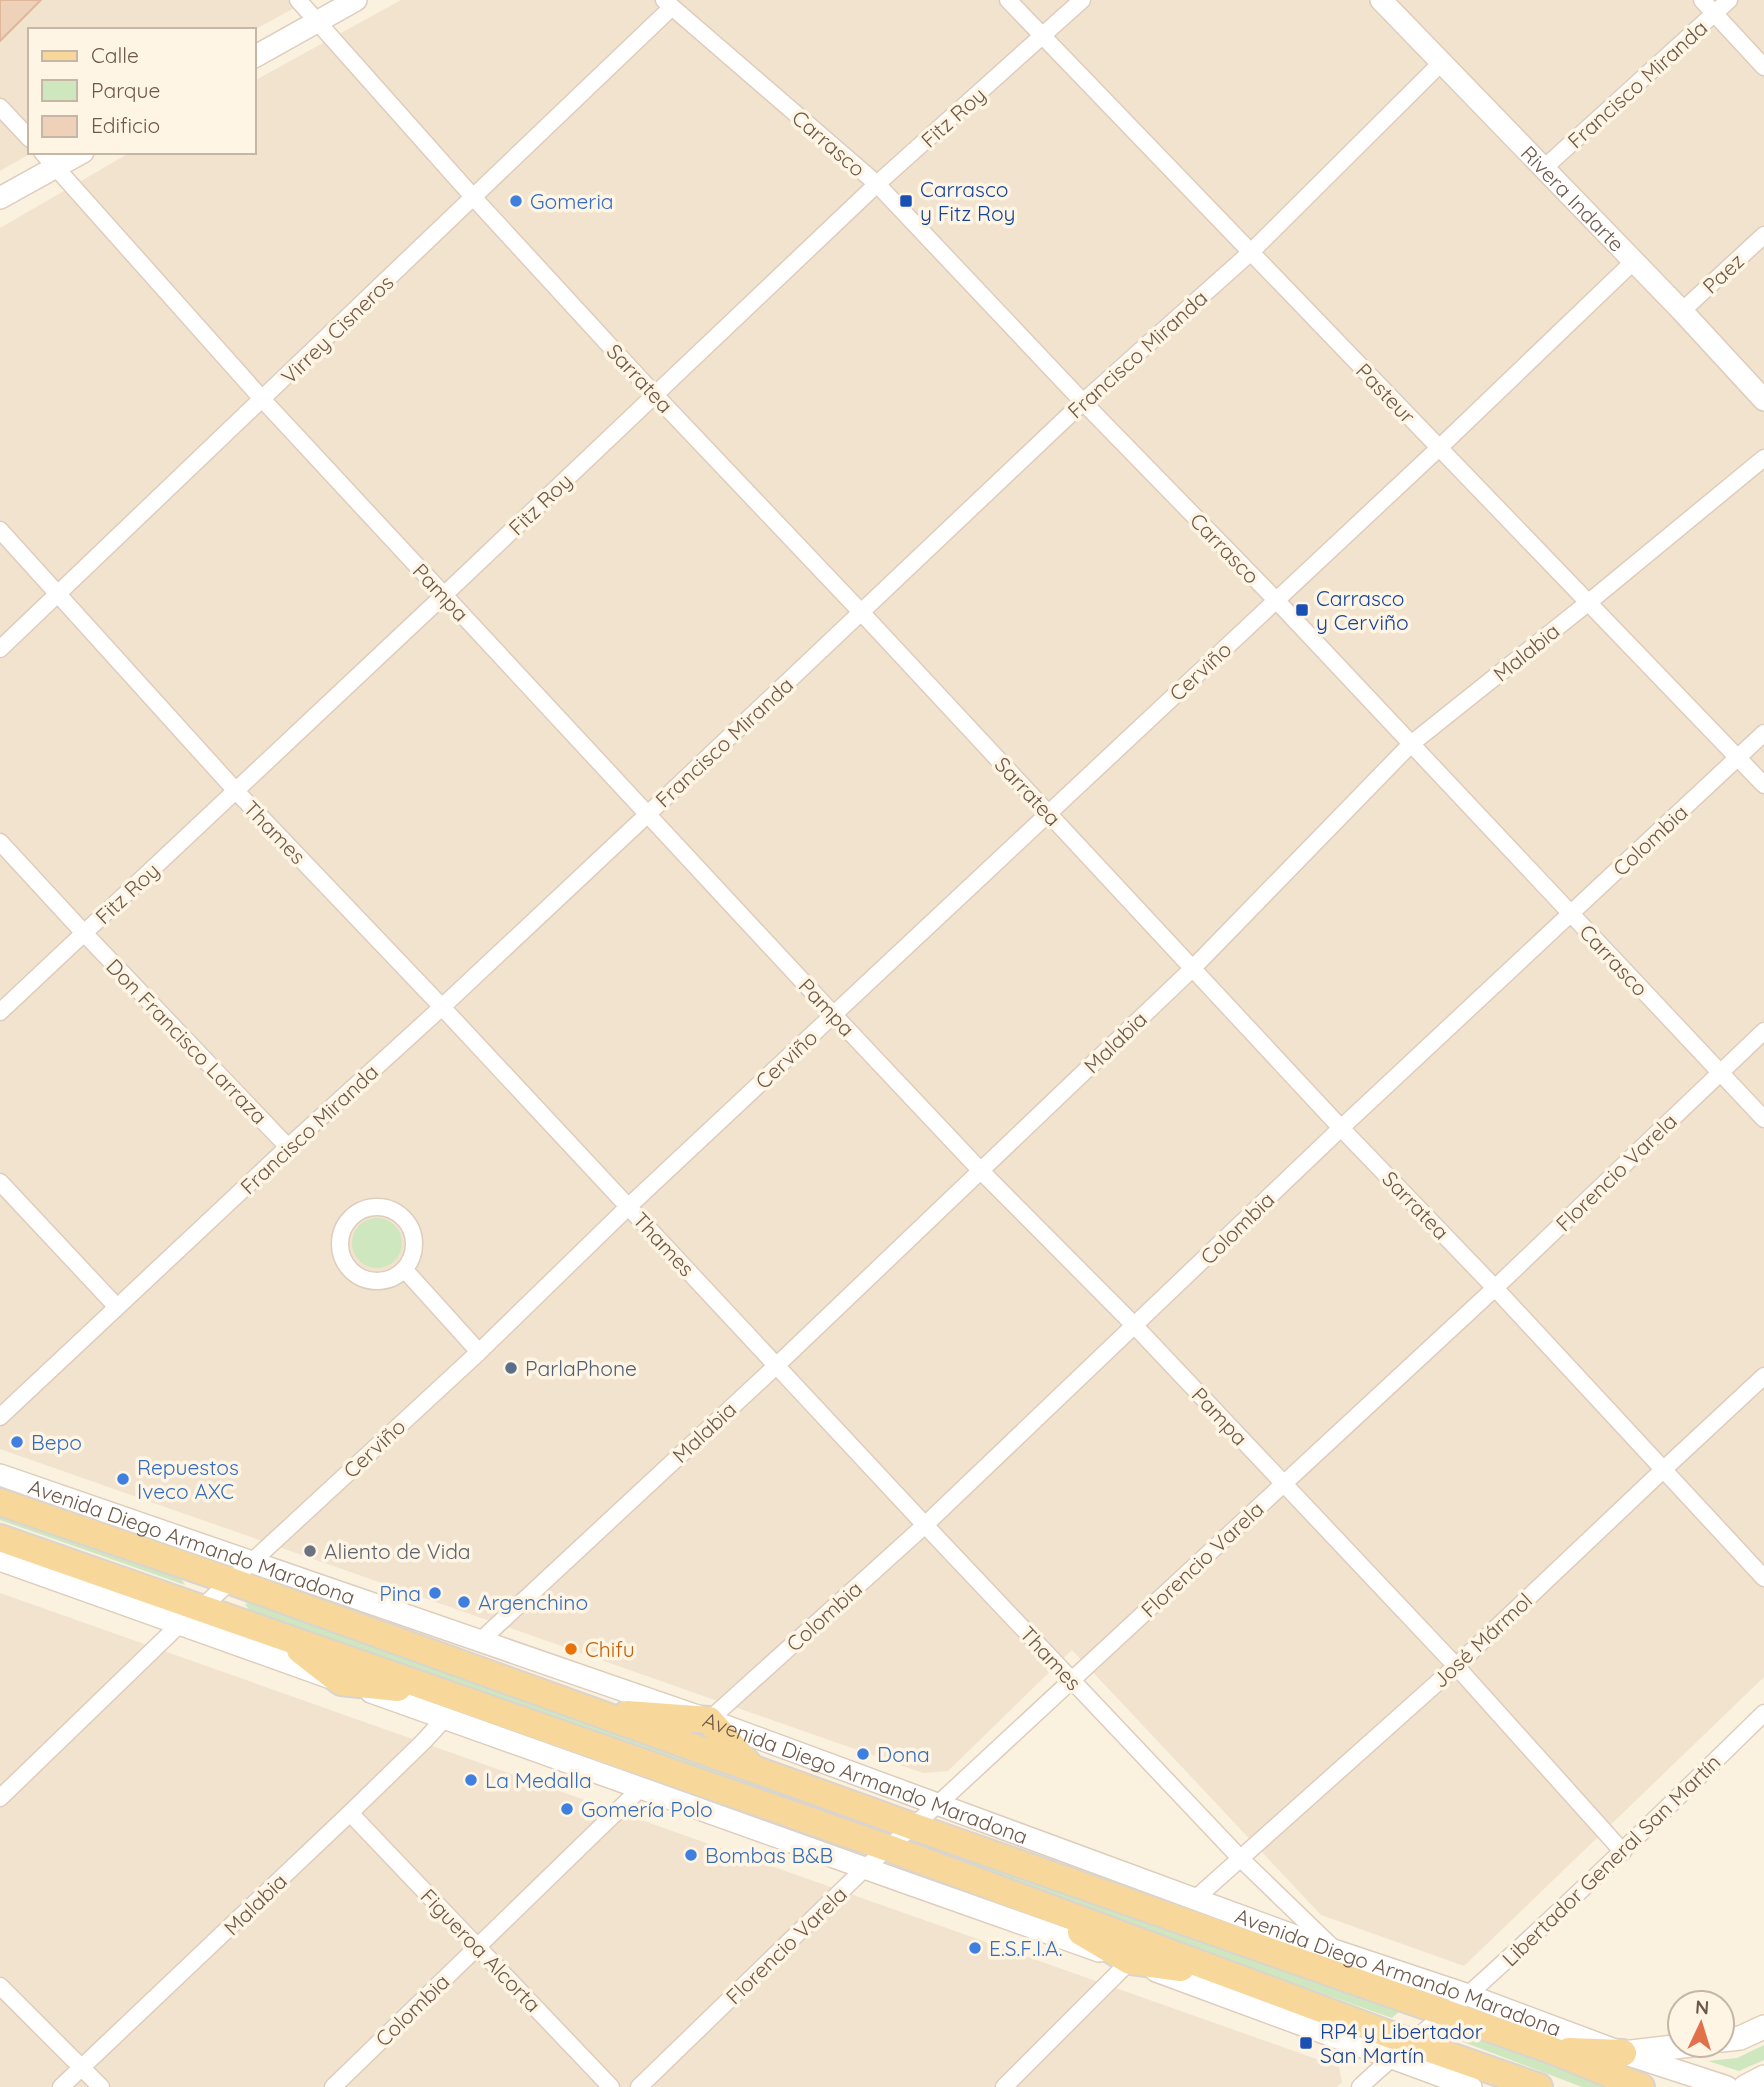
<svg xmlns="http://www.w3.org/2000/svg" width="1764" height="2087" viewBox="0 0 1764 2087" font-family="Quicksand,sans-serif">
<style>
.residential{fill:#f2e3ce}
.green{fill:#cee7bf}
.building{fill:#efd0b8;stroke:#e0b79a;stroke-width:2}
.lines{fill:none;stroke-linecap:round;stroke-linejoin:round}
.minor-casing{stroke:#decdbc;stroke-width:19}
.tertiary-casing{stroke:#decdbc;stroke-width:24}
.secondary-casing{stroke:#e2cfba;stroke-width:26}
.primary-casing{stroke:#dad4cf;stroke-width:30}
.minor{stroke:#fff;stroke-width:16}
.tertiary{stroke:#fff;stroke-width:21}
.secondary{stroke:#fff;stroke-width:23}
.primary{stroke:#f7d89a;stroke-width:26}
.shop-dot{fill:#3f7fe0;stroke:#fef5e5;stroke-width:2.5}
.transit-dot{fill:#1a4fb4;stroke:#fef5e5;stroke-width:2.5}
.service-dot{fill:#5c6f8a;stroke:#fef5e5;stroke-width:2.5}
.worship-dot{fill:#6b7280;stroke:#fef5e5;stroke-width:2.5}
.food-dot{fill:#e8710a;stroke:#fef5e5;stroke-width:2.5}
.labels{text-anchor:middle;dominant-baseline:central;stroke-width:7;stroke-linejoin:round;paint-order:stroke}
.street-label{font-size:21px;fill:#6f5848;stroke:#fef5e5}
.transit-label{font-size:21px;fill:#164399;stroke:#fef5e5;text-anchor:start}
.shop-label{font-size:21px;fill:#366cbe;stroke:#fef5e5;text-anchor:start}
.service-label{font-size:21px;fill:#4e5e75;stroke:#fef5e5;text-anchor:start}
.worship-label{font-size:21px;fill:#5b616d;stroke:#fef5e5;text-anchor:start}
.food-label{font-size:21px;fill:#c56008;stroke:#fef5e5;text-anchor:start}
</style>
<rect width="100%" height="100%" fill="#fbf1df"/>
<path class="residential" d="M0,0H309L254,30H30V152H33L0,171Z
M401,0H1764V1677L1464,1966L1321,1915L1072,1650L948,1771L923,1773L0,1449V228L131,152H254V81Z
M0,1593L1339,2067L1342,2082L1337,2087H0Z"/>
<path class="green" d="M352 1243a25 25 0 1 1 50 0a25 25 0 1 1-50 0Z
M0,1512L179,1576L185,1585L0,1520Z
M255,1602L877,1826L866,1828L251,1612L245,1604Z
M930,1849H942L1400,2011L1392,2018L938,1859Z
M1466,2033L1608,2087H1582L1458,2040Z
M1764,2045V2060L1739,2071L1708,2061L1737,2058Z"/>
<path class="building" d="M0,0H41L0,41Z"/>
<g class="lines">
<g class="minor-casing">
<path id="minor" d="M298,0L474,198L655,395L861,612L1341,1128L1495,1288L1764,1578
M664,0L877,184L1083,402L1276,600L1764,1119
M1008,0L1764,785
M1702,0L1764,67
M0,107L30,139
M42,152L263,400L833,1014L981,1171L1135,1326L1456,1666L1623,1852
M1544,168L1729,0
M1682,311L1764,235
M0,530L236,791L442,1007L925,1525L1241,1859L1331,1946
M0,649L672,7
M0,842L84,933L288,1147
M0,1012L444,595L877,184L1082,0
M0,1182L117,1307
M340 1244a37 37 0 1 1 74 0a37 37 0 1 1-74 0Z
M404,1269L479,1352
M0,1417L288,1147L442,1007L649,813L1083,402L1251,252L1442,62
M479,1642L776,1366L1192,969L1411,744L1589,602L1764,458
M709,1720L925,1525L1341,1128L1764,733
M0,1798L180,1624L201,1608L231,1581L479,1352L629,1206L1439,448L1633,262
M350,1813L611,2087
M1195,1899L1456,1666L1664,1469L1764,1376
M0,1986L101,2087
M61,2087L350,1813L424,1741L445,1718
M333,2087L642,1787
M639,2087L864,1869L937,1805L1495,1288L1764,1031
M1004,2087L1130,1961
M1360,2087C1395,2053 1434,2025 1470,1993C1571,1902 1667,1808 1764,1713"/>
</g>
<g class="tertiary-casing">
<g id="tertiary">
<path id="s1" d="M1381,0L1682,311L1764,400"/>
<path d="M254,57L356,0"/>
<path d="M0,198L83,152"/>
<path id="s2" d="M0,1475L709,1720L1336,1951L1468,1995L1623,2053L1727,2087"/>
<path d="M0,1560L328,1677"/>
<path d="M371,1692C615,1777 856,1866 1099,1951"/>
<path d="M1156,1971L1471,2087"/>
</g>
</g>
<g class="secondary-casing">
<path id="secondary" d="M1722,2040L1740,2038L1764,2027
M1623,2053L1691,2045
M1745,2087L1764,2077"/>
</g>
<g class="primary-casing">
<path id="primary" d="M0,1502L231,1581L912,1826L1554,2051L1641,2087
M0,1538L888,1848L1410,2042L1539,2087
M300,1650L341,1682L398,1688
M627,1714L709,1720L750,1766
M1081,1932L1130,1961L1181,1968
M1569,2051L1623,2053"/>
</g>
<use href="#minor" class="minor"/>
<use href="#tertiary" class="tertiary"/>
<use href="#secondary" class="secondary"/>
<use href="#primary" class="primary"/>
</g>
<g class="shop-dot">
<circle cx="516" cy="201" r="7"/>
<circle cx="17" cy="1442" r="7"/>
<circle cx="123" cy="1479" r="7"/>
<circle cx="435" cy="1593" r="7"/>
<circle cx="464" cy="1602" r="7"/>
<circle cx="863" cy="1754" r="7"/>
<circle cx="471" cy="1780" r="7"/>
<circle cx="567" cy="1809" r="7"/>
<circle cx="691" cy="1855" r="7"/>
<circle cx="975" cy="1948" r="7"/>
</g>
<g class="transit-dot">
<rect x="899" y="194" width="14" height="14" rx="3.5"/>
<rect x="1295" y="603" width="14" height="14" rx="3.5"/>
<rect x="1299" y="2036" width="14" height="14" rx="3.5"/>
</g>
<circle class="service-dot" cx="511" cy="1368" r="7"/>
<circle class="worship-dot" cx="310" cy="1551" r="7"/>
<circle class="food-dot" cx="571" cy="1649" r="7"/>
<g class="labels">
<g class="street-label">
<text transform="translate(1637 84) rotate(-42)">Francisco Miranda</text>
<text transform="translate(953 117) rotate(-42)">Fitz Roy</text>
<text transform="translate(829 143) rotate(41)">Carrasco</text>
<text stroke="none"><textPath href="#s1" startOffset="276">Rivera Indarte</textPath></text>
<text transform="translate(1723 273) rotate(-43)">Paez</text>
<text transform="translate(337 329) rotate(-44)">Virrey Cisneros</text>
<text transform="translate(1137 354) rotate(-42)">Francisco Miranda</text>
<text transform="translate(640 378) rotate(47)">Sarratea</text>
<text transform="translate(1386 393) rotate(46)">Pasteur</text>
<text transform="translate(540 504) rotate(-44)">Fitz Roy</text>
<text transform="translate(1225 548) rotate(46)">Carrasco</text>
<text transform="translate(441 592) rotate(47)">Pampa</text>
<text transform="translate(1526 652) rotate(-39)">Malabia</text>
<text transform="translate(1200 671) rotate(-43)">Cerviño</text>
<text transform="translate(724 742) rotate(-43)">Francisco Miranda</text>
<text transform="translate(1028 791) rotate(47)">Sarratea</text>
<text transform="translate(275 832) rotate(46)">Thames</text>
<text transform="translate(1650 840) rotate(-43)">Colombia</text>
<text transform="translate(127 893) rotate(-43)">Fitz Roy</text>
<text transform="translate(1614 960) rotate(47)">Carrasco</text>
<text transform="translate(827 1007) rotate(47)">Pampa</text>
<text transform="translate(187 1041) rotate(46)">Don Francisco Larraza</text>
<text transform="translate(1115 1042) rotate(-44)">Malabia</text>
<text transform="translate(786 1059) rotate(-43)">Cerviño</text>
<text transform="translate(309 1129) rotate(-43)">Francisco Miranda</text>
<text transform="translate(1616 1172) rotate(-44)">Florencio Varela</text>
<text transform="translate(1416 1205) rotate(46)">Sarratea</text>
<text transform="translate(1237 1228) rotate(-44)">Colombia</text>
<text transform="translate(664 1244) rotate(47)">Thames</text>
<text transform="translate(1220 1416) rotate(47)">Pampa</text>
<text transform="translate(704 1432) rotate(-43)">Malabia</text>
<text transform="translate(374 1448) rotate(-43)">Cerviño</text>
<text stroke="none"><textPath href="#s2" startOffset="203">Avenida Diego Armando Maradona</textPath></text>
<text transform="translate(1202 1559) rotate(-43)">Florencio Varela</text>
<text transform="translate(824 1616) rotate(-42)">Colombia</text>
<text transform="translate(1482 1640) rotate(-43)">José Mármol</text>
<text transform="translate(1051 1658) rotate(47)">Thames</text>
<text stroke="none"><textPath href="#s2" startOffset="917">Avenida Diego Armando Maradona</textPath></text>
<text transform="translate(1611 1860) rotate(-44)">Libertador General San Martín</text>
<text transform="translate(255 1904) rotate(-44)">Malabia</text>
<text transform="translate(786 1945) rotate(-44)">Florencio Varela</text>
<text transform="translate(481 1950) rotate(46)">Figueroa Alcorta</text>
<text stroke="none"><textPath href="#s2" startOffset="1484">Avenida Diego Armando Maradona</textPath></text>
<text transform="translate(412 2010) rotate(-44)">Colombia</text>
</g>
<g class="transit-label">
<text x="920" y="189">Carrasco<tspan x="920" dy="24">y Fitz Roy</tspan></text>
<text x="1316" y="598">Carrasco<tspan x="1316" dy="24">y Cerviño</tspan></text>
<text x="1320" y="2031">RP4 y Libertador<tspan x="1320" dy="24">San Martín</tspan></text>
</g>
<g class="shop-label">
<text x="530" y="201">Gomeria</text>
<text x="31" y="1442">Bepo</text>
<text x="137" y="1467">Repuestos<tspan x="137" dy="24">Iveco AXC</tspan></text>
<text x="421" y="1593" text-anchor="end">Pina</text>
<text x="478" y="1602">Argenchino</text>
<text x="877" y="1754">Dona</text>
<text x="485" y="1780">La Medalla</text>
<text x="581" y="1809">Gomería Polo</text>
<text x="705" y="1855">Bombas B&amp;B</text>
<text x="989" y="1948">E.S.F.I.A.</text>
</g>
<g class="service-label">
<text x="525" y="1368">ParlaPhone</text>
</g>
<g class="worship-label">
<text x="324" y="1551">Aliento de Vida</text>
</g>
<g class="food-label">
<text x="585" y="1649">Chifu</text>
</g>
</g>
<rect x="28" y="28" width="228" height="126" fill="#fef5e5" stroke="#c5b6a6" stroke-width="2"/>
<rect x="42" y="51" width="35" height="10" fill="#f7d89a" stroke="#c5b6a6" stroke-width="2"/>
<text x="91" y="63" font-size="21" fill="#6f5848">Calle</text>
<rect x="42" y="80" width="35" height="21" fill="#cee7bf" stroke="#c5b6a6" stroke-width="2"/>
<text x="91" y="98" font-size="21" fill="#6f5848">Parque</text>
<rect x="42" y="116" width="35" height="21" fill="#efd0b8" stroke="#c5b6a6" stroke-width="2"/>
<text x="91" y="133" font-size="21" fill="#6f5848">Edificio</text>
<g transform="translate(1701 2024) rotate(4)"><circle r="33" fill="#fef5e5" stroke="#c5b6a6" stroke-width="2"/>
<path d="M0-5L12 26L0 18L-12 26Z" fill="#e07149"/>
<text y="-10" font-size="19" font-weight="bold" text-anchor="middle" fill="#6f5848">N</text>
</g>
</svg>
